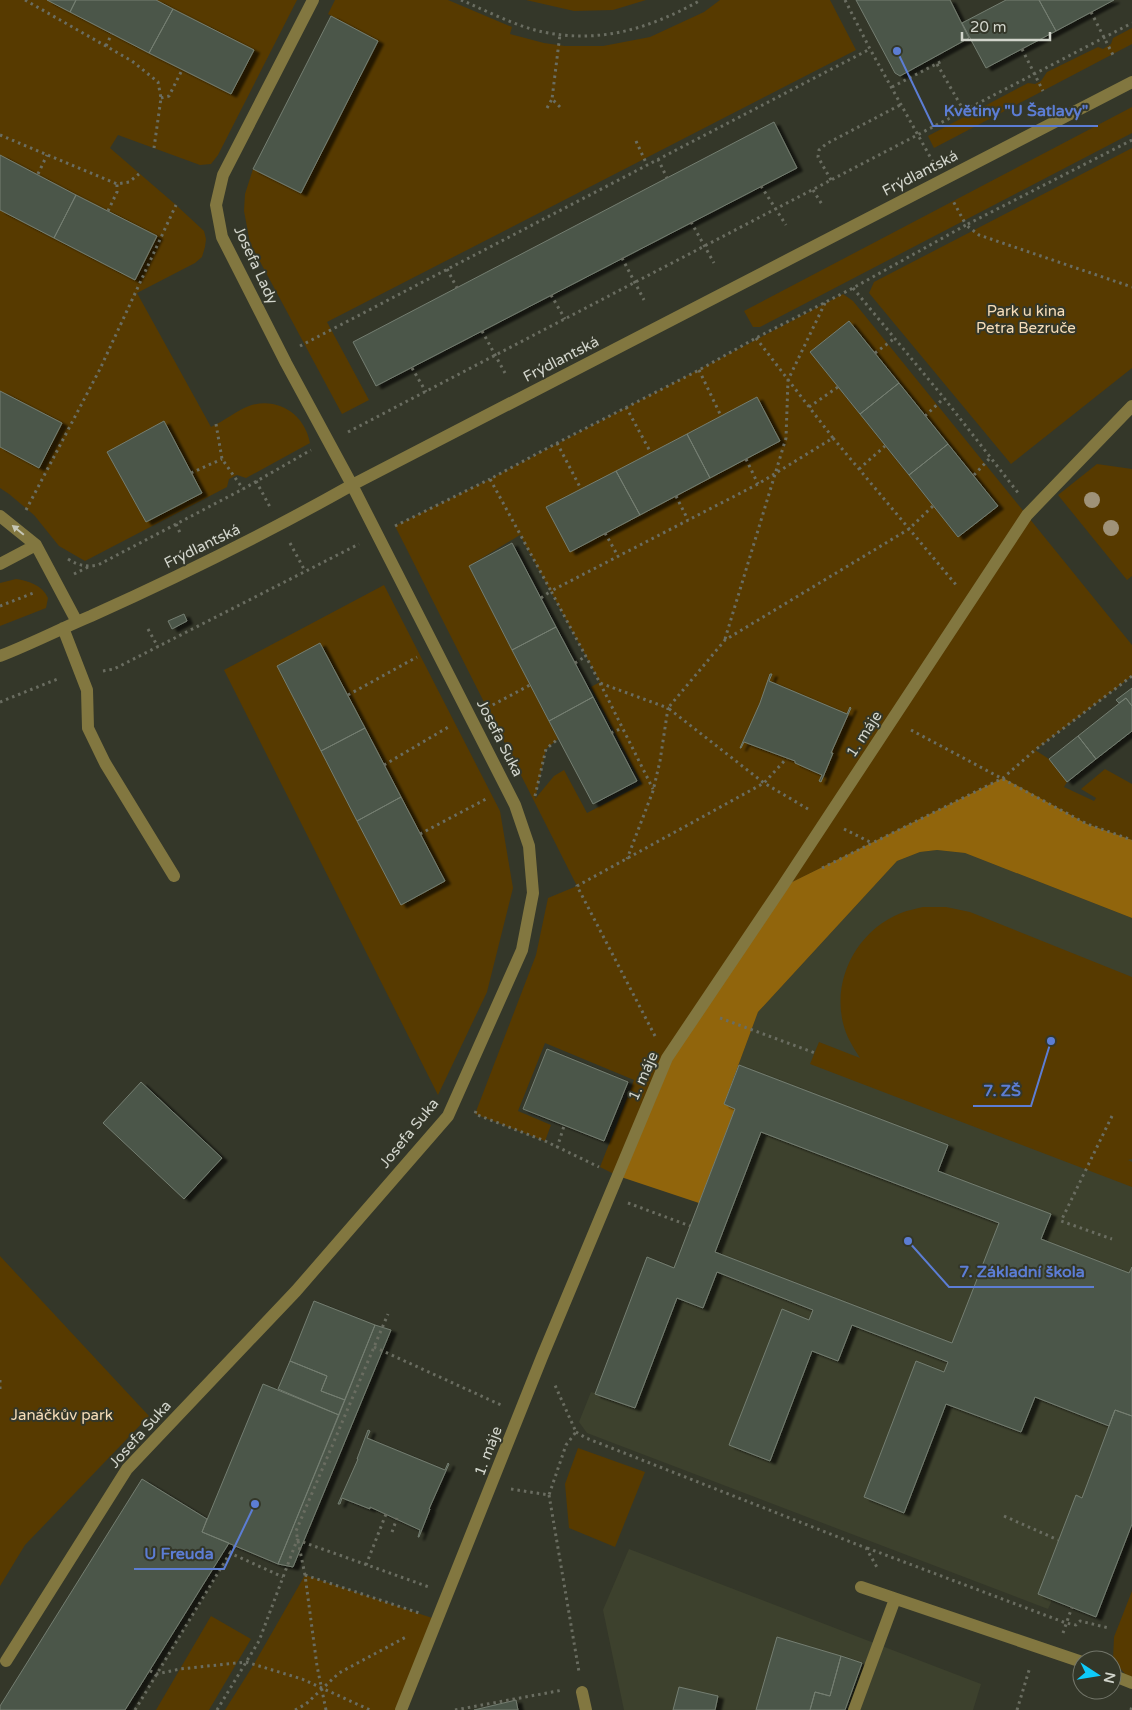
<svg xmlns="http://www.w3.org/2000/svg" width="1132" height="1710" viewBox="0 0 1132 1710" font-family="'Varela Round',sans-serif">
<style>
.built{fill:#3d412d}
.green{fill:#573a00;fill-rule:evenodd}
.forest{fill:#91650c}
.building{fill:#4c564a;stroke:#747e71;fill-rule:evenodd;filter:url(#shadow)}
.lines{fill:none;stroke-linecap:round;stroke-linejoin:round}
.path{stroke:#6a6d61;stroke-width:3;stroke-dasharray:2.5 4;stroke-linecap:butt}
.minor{stroke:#827740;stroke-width:12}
.tree{fill:#9f9278}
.oneway{fill:#c6c7b7}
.labels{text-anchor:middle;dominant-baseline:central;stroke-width:4;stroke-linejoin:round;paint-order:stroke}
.street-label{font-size:15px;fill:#d2d5cc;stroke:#343729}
.park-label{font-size:15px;fill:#f6ddb9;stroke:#343729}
.leader{fill:none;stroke:#5c7dd4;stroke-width:2}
.callout-dot{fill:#5c7dd4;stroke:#343729;stroke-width:2}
.callout-label{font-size:16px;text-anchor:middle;font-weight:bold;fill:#5c7dd4;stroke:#343729;stroke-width:4;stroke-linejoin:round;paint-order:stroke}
</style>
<defs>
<filter id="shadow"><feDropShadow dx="5.5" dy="3" stdDeviation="1" flood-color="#0009"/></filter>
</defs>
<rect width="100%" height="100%" fill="#343729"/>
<path class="built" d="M937,850L965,853L1132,918V1524L1096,1617L1052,1600L1048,1609L587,1433L579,1422L591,1392L595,1393L647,1257L674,1267L735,1109L724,1104L758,1012L897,861L920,852Z
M629,1549L981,1684L973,1710H624L603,1610Z"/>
<path class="green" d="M0,0H297L218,155L211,164L200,165L118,135L110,148L176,205L204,231L206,239L205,247L202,257L195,263L137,293L211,427C224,421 236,411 249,406C277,396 305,414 310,443L246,478L237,475L229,479L227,487L85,561L59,546L34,515L9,494L0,488Z
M335,0H448L512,27L510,34L544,43L565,46H603L650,37L704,12L720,0H830L856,50L327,322L369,400L342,414L250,243L244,211L245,194L253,169L301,193L378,42L328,14Z
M526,0H646L613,10L574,11Z
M1132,28V44L934,148L928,136L1028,83L1035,84L1041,81L1047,72L1098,47L1103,49L1111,44L1113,38Z
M1132,107V133L760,327H753L744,311Z
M1132,148V368L1011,464L869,293L874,282Z
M843,294L853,301L1132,645V676L1035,750L1049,759L1067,782L1064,787L1094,801L1096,798L1081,789L1105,769L1132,784V840L1087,824L1003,779L782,887L618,1176L600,1167L634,1080L545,1043L518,1111L551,1125L545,1141L475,1114L536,955L548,898L577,886L395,526L490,479ZM849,321L998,506L958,537L810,352ZM520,535L600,682L591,687L642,784L587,813L564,770L554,776L535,799L546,749L558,739L469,566Z
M1097,464L1132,469V576L1127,580L1058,495Z
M16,579C29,581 42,585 48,598L46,608L0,626V583Z
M384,585L500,811L513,888L487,992L438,1095L224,670Z
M923,907H946L970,912L1132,977V1159L1128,1160L1132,1162V1187L810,1064L819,1042L860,1058C853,1047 846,1036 843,1023C832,978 858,930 901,913C908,910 916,909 923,907Z
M0,1256L149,1416L25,1545L0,1586Z
M578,1448L645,1472L615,1547L569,1528L565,1484Z
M305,1575L438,1620L401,1710H225L254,1664Z
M1132,1591V1677L1126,1675L1113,1660L1114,1637Z
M211,1616L251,1639L209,1710H156Z"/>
<path class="forest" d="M1003,778L1087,824L1132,840V918L965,853L937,850L920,852L897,861L758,1012L724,1104L735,1109L699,1203L618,1176L667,1058L782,887Z"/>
<path class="building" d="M47,0H76L70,12Z
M76,0H156L173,9L149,53L70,12Z
M856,0H950L969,38L900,76L895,73Z
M1006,0H1039L1056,31L986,68L962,23Z
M1039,0H1114L1056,31Z
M173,9L254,50L231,94L149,53Z
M331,16L378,41L301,193L253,169Z
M774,122L797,168L376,386L353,342Z
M0,155L76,195L54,238L0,210Z
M76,195L157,236L135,280L54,238Z
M849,321L899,383L860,414L810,352Z
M899,383L948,444L909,475L860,414Z
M0,391L62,423L39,468L0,447Z
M757,397L780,441L710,478L687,434Z
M164,421L202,493L146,522L107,452Z
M687,434L710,478L640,515L616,471Z
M948,444L998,506L958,537L909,475Z
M616,471L640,515L570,552L546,507Z
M512,543L556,627L512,650L469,566Z
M184,614L187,621L172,629L168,621Z
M556,627L593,697L549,721L512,650Z
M320,643L365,728L321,751L277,666Z
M770,674H772L769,681L847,714L850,707L851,708L831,753H833L821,782L819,781L822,775L795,763V761L744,742L741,748H740L760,703Z
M1132,688V706L1126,698L1119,703L1116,700Z
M593,697L637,781L593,804L549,721Z
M1126,698L1132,706V731L1096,759L1078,736Z
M365,728L401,797L357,821L321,751Z
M1078,736L1096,759L1067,782L1049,759Z
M401,797L445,881L401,905L357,821Z
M547,1049L628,1082L604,1141L523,1109Z
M739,1065L948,1145L938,1171L1051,1214L1041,1239L1129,1273L1132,1267V1416L1115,1410L1109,1426L1035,1397L1021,1432L946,1404L904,1513L864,1497L916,1361L944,1372L948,1362L852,1325L838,1361L812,1351L770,1461L729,1445L782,1309L809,1320L813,1310L717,1272L703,1308L677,1298L635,1408L595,1394L647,1257L674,1268L735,1109L724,1104ZM761,1132L999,1223L952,1343L715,1252Z
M141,1082L222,1158L184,1199L103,1123Z
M314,1301L375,1325L345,1400L321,1391L327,1376L290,1361Z
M375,1325L391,1330L293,1567L278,1564Z
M290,1361L327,1376L321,1391L345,1400L339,1415L278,1389Z
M263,1384L339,1415L278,1564L202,1532Z
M1115,1410L1132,1416V1524L1096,1617L1038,1594L1076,1495L1082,1498Z
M368,1430L370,1431L367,1438L445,1470L448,1463L449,1464L429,1509H430L419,1537H418L420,1530L370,1507V1509L342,1498L340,1504H338L358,1459H357Z
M142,1479L207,1519L202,1532L229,1543L125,1710H0V1706Z
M777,1637L841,1656L830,1696L815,1692L810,1710H756Z
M841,1656L862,1663L845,1710H810L815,1692L830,1696Z
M679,1687L718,1696L715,1710H673Z
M516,1700L518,1710H474Z"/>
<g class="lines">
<path class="path" d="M25,0L132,61L158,82L161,98L154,148
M461,0C487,11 515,26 543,32C601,44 651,28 701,0
M845,0L870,49L933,162
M1091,12L1113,55
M106,46L112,33
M1022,49L1043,91
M937,64L964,111
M892,87L944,60
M161,98L169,96L182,70
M560,107L552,99L560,34
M547,108L552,99
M0,135L117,184L129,182L139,174
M1132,140L966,225L979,235L1132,287
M636,141L647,165
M658,159L667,178
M38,174L47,155
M831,180L818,157L819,150L826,144L902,104
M761,186L786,225
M813,190L823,206
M108,211L117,192V184
M691,222L714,263
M622,258L644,300
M447,269L457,288
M853,288L944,398L1019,494
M551,295L565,319
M482,331L505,373
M756,338L833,438L758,484L551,591L490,479L557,443L699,370L756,338L853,288L966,225L952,199
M300,346L870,49
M875,353L895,338
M412,368L426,392
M699,370L721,416
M626,407L651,453
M809,407L838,387
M925,416L944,398
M216,424L222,459L243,489
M348,432L1132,23
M833,438L957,586
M557,443L581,489
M746,459L758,484
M859,469L885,446
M191,473L222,459
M974,475L990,458
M256,481L270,507
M676,496L688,520
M26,510L100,369L176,205
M176,524L181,535
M395,526L490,479
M605,533L618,556
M290,543L305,571
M68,559C79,566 86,567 98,565L243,489L311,450
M74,574L88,567
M541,598L551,591L600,683L668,708L660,761L653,791L627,859
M0,606L36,592
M148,629L158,647
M725,639L786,438L788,380L825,303
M575,663L586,656
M103,671L114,669L359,544
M600,683L653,789
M348,695L417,657
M0,702L60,678
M487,708L530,685
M911,730L1087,824L1132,840
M611,733L622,728
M384,765L450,726
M535,796L546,749L558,739
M808,809L764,783L668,708L725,640L909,529L933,506
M844,829L872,843
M420,834L488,798
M822,868L1003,778L1035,750L1132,676
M720,1018L815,1053
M655,1036L577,886L764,783L787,758
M476,1111L475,1114L545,1141L599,1167
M1112,1116L1061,1221L1112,1239
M557,1148L564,1126
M628,1203L690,1226
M374,1347L501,1405
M0,1380V1389
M576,1432L586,1438L866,1548L878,1569
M511,1489L549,1495L566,1445L576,1432L554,1383
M549,1495L579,1672
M1004,1516L1058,1540
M392,1532L397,1518
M867,1548L1066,1623L1076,1625L1080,1621L1109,1628
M230,1553L235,1546
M366,1565L386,1514
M305,1575L419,1613
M1063,1633L1072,1607
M150,1671L157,1674L180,1669L246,1662L302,1679L370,1710
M135,1710L230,1553L283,1577
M217,1710L259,1641L297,1540L429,1587
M295,1710L306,1704L339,1673L406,1637
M326,1710L317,1666L305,1575L296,1531L388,1314
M455,1710L563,1690
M1017,1710L1030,1667
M1131,1710L1132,1705"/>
<path class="minor" d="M0,516L36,545L77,622
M0,564L36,545
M63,628L87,690L88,728L105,763L174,876
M0,656C31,644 60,629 91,616C180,576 267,533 352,485L1132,82
M861,1587L1082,1662
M6,1661L127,1469L296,1291L448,1116L522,950L533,893L529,846L515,805L352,485L286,363L222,237L216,205L223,175L313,0
M1112,1675L1132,1683
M582,1692L586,1710
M401,1710L542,1357L667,1058L782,887L1027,515L1132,406
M854,1710L895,1599"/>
</g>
<g class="tree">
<circle cx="1092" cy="500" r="8"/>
<circle cx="1111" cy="528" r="8"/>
</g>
<defs><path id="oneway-solid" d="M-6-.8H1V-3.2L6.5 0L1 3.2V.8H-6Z" transform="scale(1.25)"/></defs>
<use class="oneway" href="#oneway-solid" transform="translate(18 530) rotate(-141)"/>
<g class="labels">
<g class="street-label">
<text transform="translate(920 173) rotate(-27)">Frýdlantská</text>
<text transform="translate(256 265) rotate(65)">Josefa Lady</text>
<text transform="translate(561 359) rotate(-27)">Frýdlantská</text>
<text transform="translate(202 546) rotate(-26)">Frýdlantská</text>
<text transform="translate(864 734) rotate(-57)">1. máje</text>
<text transform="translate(500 738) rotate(63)">Josefa Suka</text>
<text transform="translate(643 1076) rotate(-66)">1. máje</text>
<text transform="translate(409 1133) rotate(-51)">Josefa Suka</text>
<text transform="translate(140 1434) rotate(-48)">Josefa Suka</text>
<text transform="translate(488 1451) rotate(-69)">1. máje</text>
</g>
<g class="park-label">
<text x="1026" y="311">Park u kina<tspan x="1026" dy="17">Petra Bezruče</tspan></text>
<text x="62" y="1415">Janáčkův park</text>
</g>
</g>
<path class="leader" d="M897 51L933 126H1098M1051 1041L1031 1106H973M908 1241L949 1287H1094M255 1504L224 1569H134"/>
<g class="callout-dot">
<circle cx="897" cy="51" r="5"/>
<circle cx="1051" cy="1041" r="5"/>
<circle cx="908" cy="1241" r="5"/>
<circle cx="255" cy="1504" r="5"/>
</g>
<g class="callout-label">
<text x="1016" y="116">Květiny "U Šatlavy"</text>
<text x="1002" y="1096">7. ZŠ</text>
<text x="1022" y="1277">7. Základní škola</text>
<text x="179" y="1559">U Freuda</text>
</g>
<g transform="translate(1097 1675) rotate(102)"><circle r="24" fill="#343729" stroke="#73766a"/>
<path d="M0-4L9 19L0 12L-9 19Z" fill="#0ecafa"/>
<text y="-8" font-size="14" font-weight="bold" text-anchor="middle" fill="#d2d5cc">N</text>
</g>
<path d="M962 32v8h88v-8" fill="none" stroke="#d2d5cc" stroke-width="2.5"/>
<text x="970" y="32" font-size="15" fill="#d2d5cc" stroke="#343729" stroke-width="4" paint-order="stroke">20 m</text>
</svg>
